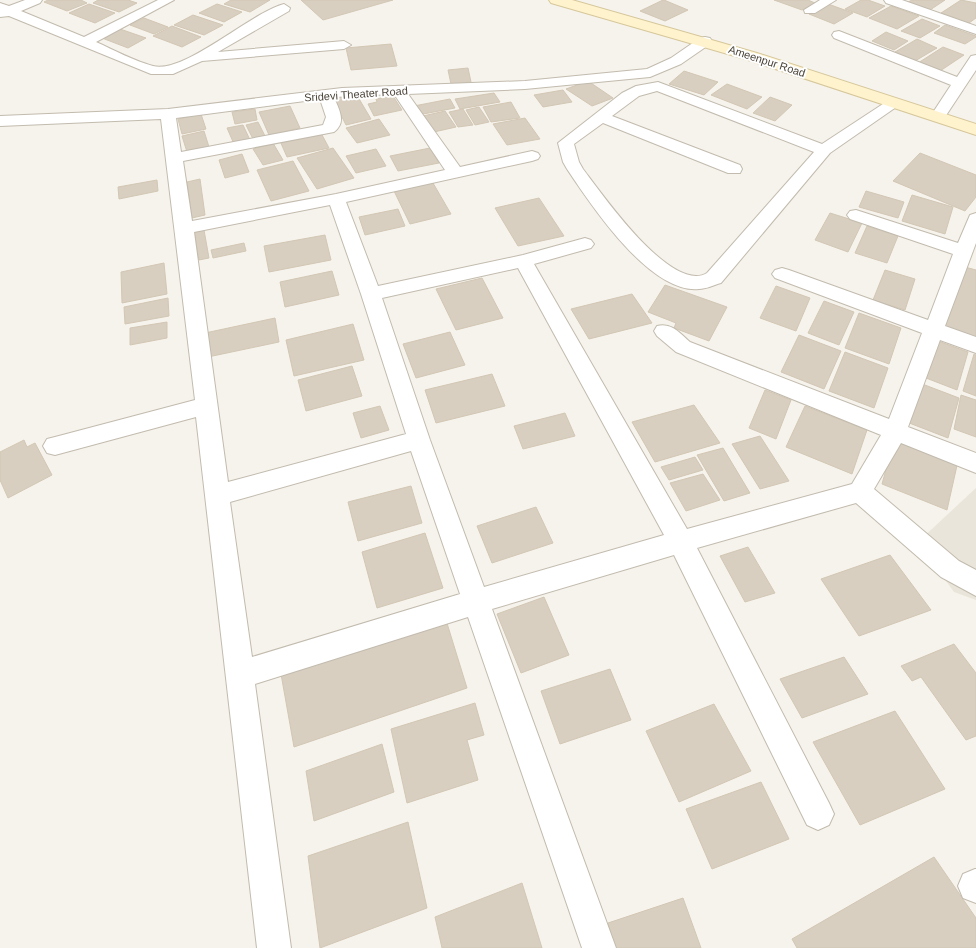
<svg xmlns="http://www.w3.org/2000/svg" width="976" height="948" viewBox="0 0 976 948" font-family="Helvetica,sans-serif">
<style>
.residential{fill:#eae5da}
.building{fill:#d8cfc1;stroke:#d3c7b4}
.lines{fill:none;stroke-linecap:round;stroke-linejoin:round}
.street-casing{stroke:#c2bbae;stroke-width:2}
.secondary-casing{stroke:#d6c79b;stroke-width:2}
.street{fill:#fff;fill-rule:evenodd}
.secondary{fill:#fff3cd;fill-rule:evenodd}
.labels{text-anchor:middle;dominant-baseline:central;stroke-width:4;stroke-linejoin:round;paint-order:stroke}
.far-street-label{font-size:11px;fill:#4b4439;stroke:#fff}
</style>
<rect width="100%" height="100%" fill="#f6f3ec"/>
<path class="residential" d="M976,488V600L954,592L918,542Z"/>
<path class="building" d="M48,0H81L87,3L67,11L44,2Z
M98,0H128L137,3L119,12L93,3Z
M231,0H270L250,12L224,4Z
M301,0H393L323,20Z
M663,0H664L688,10L665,21L640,11Z
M774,0H808L815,3L802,10Z
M861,0H868L885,6L867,17L845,9Z
M912,0H945L930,10L908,2Z
M961,0L976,3V18L969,23L941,13Z
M89,4L115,13L95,23L69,13Z
M217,4L242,12L224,22L199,13Z
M828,4L853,13L834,24L809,14Z
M891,6L919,16L897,29L869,18Z
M193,15L223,25L204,35L174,25Z
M144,18L168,27L154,34L130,25Z
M922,19L940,26L920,38L901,31Z
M945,25L976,36V37L965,44L934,33Z
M172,26L201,37L182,47L153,36Z
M120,29L146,38L128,48L102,38Z
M886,32L908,41L894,50L872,41Z
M917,39L937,48L915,61L895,52Z
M391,44L397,66L351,70L346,48Z
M943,47L964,55L940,71L918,63Z
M468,68L471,82L451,84L448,70Z
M684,71L718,82L704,95L669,84Z
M588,81L613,98L592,106L566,89Z
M727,84L762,97L747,109L711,95Z
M563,90L572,102L543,107L534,95Z
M355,92L371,119L346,125L332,97Z
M494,93L500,102L460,109L455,99Z
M393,96L402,110L374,116L368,104L377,102L376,99Z
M770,97L792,105L775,121L753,113Z
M450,99L455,108L418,115L414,106Z
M511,102L520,118L491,122L483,107Z
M290,106L300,128L269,135L259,112Z
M479,107L489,122L475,125L466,110Z
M255,109L257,120L235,124L232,112Z
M463,109L473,125L458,127L449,112Z
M445,111L456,127L434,132L423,116Z
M201,114L206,129L182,134L178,119Z
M525,118L540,139L507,145L493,124Z
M379,119L390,135L357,143L346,128Z
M258,122L265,136L253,139L246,125Z
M243,125L250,140L234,144L227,128Z
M204,131L209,147L187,152L182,136Z
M321,133L329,148L287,157L280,141Z
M273,143L283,160L263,165L253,149Z
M333,148L354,178L317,189L297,158Z
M430,148L439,163L398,171L390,156Z
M376,149L386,166L356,173L346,156Z
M920,153L976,175V197L965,211L893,181Z
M242,154L249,172L225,178L219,160Z
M293,161L309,191L271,201L257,170Z
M200,179L205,215L192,218L187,182Z
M157,180L158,191L119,199L118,187Z
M433,183L451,214L410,224L394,191Z
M866,191L904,202L898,218L859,207Z
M912,195L953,207L945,234L902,221Z
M539,198L564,236L518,246L495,208Z
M398,209L405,226L365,235L359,217Z
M830,213L862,223L848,252L815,240Z
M867,226L898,236L887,263L855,253Z
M204,230L209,258L199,260L194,232Z
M325,235L331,260L269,272L264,246Z
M244,243L246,251L213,258L211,250Z
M164,263L167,294L122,303L121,272Z
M965,267L976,270V338L945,327Z
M885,270L915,279L905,310L873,300Z
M332,271L339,295L285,307L280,282Z
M482,278L503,318L456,330L436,289Z
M665,285L727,307L709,341L674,328L676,323L648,312Z
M776,286L810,298L796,331L760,318Z
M632,294L652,323L589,339L571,309Z
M168,298L169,316L125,324L124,307Z
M824,301L854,312L839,345L808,333Z
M859,313L901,328L889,364L845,348Z
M275,318L279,342L208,357L205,333Z
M167,322V338L130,345V328Z
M353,324L364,360L294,376L286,340Z
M450,332L465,365L416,378L403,344Z
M799,335L841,351L824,389L781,372Z
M938,341L968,352L957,390L926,378Z
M845,352L888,368L874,408L829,391Z
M974,354L976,355V396L963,391Z
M352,366L362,396L306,411L298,380Z
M492,374L505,406L436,423L425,390Z
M917,382L959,398L948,438L904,421Z
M765,390L791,400L776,439L749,428Z
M961,395L976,400V437L954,429Z
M694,405L720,443L655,462L632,422Z
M380,406L389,430L361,438L353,413Z
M805,406L867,430L852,474L786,447Z
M565,413L575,436L523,449L514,426Z
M760,436L789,481L760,489L732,444Z
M895,437L958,461L947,510L882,484Z
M24,440L27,447L35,443L52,475L8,498L0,480V452Z
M723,448L750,493L724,501L697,455Z
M695,457L703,470L669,480L661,467Z
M703,474L720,500L686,511L670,483Z
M411,486L422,523L358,541L348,502Z
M536,507L553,543L492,563L477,526Z
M425,533L443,588L377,608L362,552Z
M748,547L775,593L745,602L720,556Z
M890,555L931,610L859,636L821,579Z
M544,597L569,655L521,673L497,614Z
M446,620L467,688L294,747L281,674Z
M954,644L976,673V736L966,740L921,677L912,681L901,666Z
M844,657L868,694L802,718L780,679Z
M610,669L631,720L560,744L541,691Z
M475,703L484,735L467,740L478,780L407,803L391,729Z
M714,704L751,771L679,802L646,731Z
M895,711L945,789L860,825L813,742Z
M382,744L394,792L314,821L306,771Z
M761,782L789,839L712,869L686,809Z
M408,822L427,908L320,948L308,856Z
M934,857L976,918V948H797L792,939Z
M522,883L542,948H442L435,917Z
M683,898L701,948H615L608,923Z"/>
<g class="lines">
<g class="street-casing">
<path id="street" d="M25,0H42L40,3L21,11L84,37L158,0H174L96,42C114,50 134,61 153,66C185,74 250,13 284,4L290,8L289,11L218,52L344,41L351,45L344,49L202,61L173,74H151L9,16L0,17V3L9,6Z
M820,0H836L815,13H805L804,10Z
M884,0H902L976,26V34L886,3Z
M839,31L957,77L971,56L976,55V70L943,120H933L930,117L951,85L834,38L832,35L834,32Z
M705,37L710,38L712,41L710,44L681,64L650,77L525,89L408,94L460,167L532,151L538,153L540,156L538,159L532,161L346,202L378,286L523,255L585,238L591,240L594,244L591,248L534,264L687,529L852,484L881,435L676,352L657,336L654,331L657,326C671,322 680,333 690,342L889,419L922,333L775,278L772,274L775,270L782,268L789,270L928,320L953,254L850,219L847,215L850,211L856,210L958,243L970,215L976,213V243L945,326L976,337V353L940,340L908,427L976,453V473L901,443L874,489L959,561L976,570V596L941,577L856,503L697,548L829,803L834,814L829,825L818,830L807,825L674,555L492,609L616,948H582L468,617L255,684L291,948H257L196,417L55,455L47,453L43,446L47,439L55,437L195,400L161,119L0,126V116L168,109L342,88L525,81L647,69L671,58L700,38ZM394,94L445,170L336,194L192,221L183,161L334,132C347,122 339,110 334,97ZM320,99L326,117L323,125L181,152L176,118ZM330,205L361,294L406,434L228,482L194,232ZM518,268L664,535L484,587L430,440L382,298ZM411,451L460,594L252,657L230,502Z
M658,82L822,144L889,100H899L902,103L830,153L721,283C714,285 706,289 699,289C650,294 591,205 567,169L563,162L558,143L622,93L636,86ZM657,91L814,152L707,273C704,275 700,276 696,276C659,275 604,197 583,169L579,162L574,144L603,123L728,173H740L742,169L740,165L612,116L639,96Z
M975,869H976V903L963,898L958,886L963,874Z"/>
</g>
<g class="secondary-casing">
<path id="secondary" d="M549,0H572L757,53L976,124V135L745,59L551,3Z"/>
</g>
<use href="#street" class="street"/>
<use href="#secondary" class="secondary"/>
</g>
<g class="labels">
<g class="far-street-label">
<text transform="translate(767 61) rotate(18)">Ameenpur Road</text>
<text transform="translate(356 94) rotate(-4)">Sridevi Theater Road</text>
</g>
</g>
</svg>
